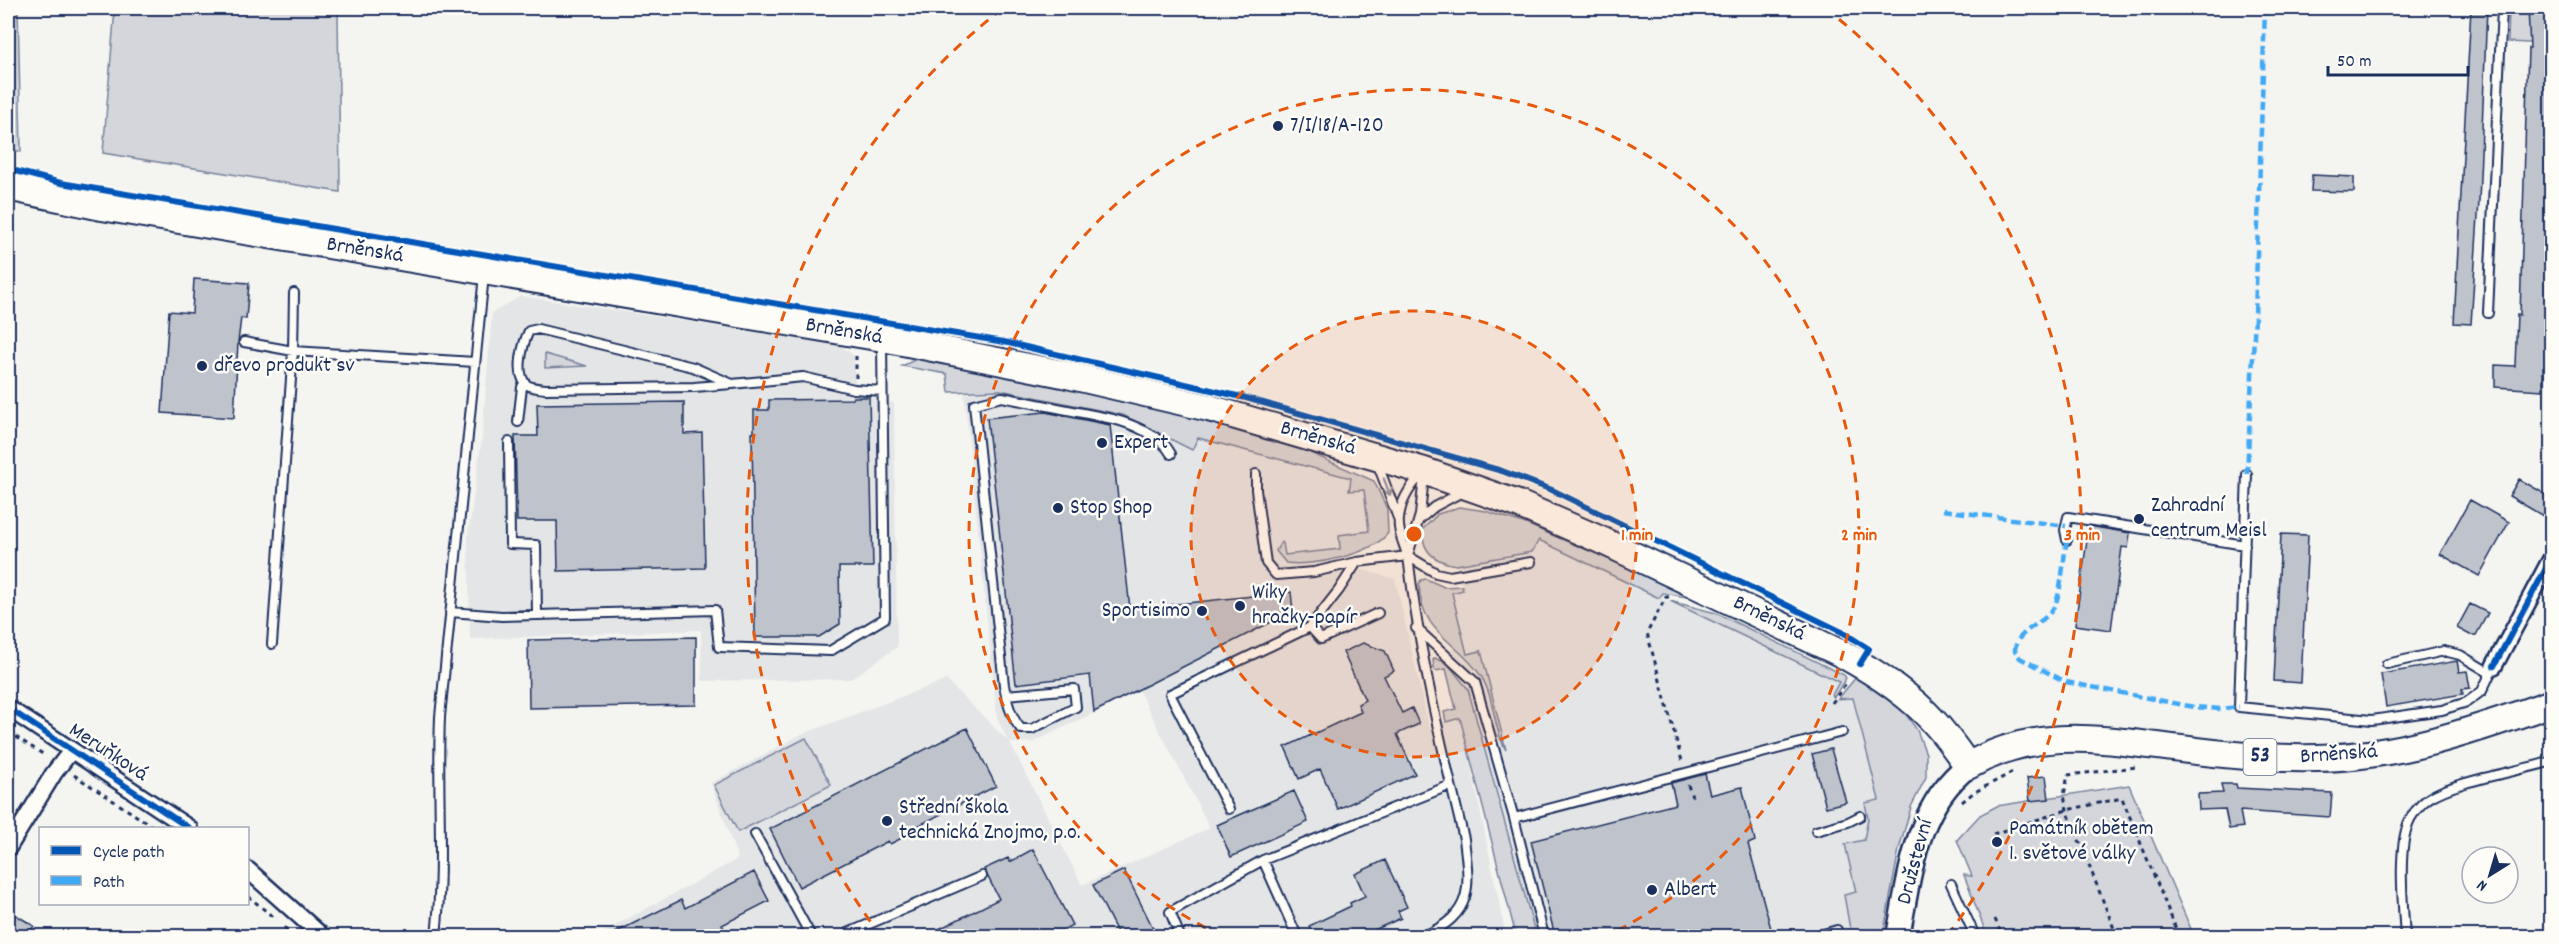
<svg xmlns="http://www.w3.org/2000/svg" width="2559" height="944" viewBox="0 0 2559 944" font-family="Dekko,sans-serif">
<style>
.built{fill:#e4e5e6;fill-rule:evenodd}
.green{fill:#d4d6db;stroke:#78829c;stroke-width:1.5}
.building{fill:#bfc3cc;stroke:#1b2f5e;stroke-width:1.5}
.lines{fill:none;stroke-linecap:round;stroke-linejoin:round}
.service-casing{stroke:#1b2f5e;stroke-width:12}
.minor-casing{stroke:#1b2f5e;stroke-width:20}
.secondary-casing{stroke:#1b2f5e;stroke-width:27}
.primary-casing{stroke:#1b2f5e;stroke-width:30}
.path{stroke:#1b2f5e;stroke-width:3;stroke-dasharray:4.5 4.5;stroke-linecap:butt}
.service{stroke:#fdfcf7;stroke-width:8}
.minor{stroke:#fdfcf7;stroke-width:15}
.secondary{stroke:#fdfcf7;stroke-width:22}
.primary{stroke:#fdfcf7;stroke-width:26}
.quiet{stroke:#3fa9f5;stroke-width:4.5;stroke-dasharray:9 4.5;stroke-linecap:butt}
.cycleway-casing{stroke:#fdfcf7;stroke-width:10}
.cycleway{stroke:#0057b8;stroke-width:6}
.oneway{stroke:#8c96aa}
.ring{fill:none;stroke:#e8590c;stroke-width:3;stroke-dasharray:10 8}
.poi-dot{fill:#1b2f5e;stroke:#fdfcf7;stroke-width:2}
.labels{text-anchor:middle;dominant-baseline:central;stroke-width:5;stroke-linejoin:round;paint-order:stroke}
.shield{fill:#fdfcf7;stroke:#5f6c8c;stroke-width:1.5}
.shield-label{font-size:21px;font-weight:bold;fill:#1b2f5e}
.poi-label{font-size:22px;fill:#1b2f5e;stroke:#fdfcf7;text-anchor:start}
.street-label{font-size:22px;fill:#1b2f5e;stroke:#fdfcf7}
.centre{fill:#e8590c;stroke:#fdfcf7;stroke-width:3}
.ring-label{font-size:18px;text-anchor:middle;font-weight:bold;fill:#e8590c;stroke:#fdfcf7;stroke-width:5;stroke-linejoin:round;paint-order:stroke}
</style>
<rect width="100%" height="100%" fill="#f4f4f1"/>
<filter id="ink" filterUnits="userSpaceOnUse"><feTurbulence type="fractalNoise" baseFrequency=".0167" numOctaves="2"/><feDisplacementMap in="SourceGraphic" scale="12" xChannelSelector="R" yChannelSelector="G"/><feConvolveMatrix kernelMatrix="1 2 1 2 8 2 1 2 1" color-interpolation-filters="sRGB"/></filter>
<g filter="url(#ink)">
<path class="built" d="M521,296L840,345L854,356L856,397H869L894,403L897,647L851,679L702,681L701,630L470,639L468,536L482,437L492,313Z
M1000,390L1123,415L1352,478L1364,490L1369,531L1327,560L1395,579L1429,727L1460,717L1444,587L1462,586L1456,565L1532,552L1538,540L1840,682L1832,695L1839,701L1852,698L1879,800L1865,803L1868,818L1864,840L1845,844L1856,892L1844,896L1850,923L1843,936H1516L1465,737L1506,936H596L738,859L711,783L800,735L946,680L1008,741L997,717L964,393ZM1139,691L1210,828L1082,885L1010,743L1033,742Z"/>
<path class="green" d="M8,8H18L21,152L8,148Z
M115,8H338L340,192L103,153Z
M2509,8H2528L2529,24L2551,44L2508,42Z
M545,354L587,366L545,368Z
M925,355L1100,391L1290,444L1374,481L1387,509L1388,533C1372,555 1311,567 1286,563L1276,551L1281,542L1283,543L1285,555L1340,549L1339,535L1369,531L1364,490L1349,491L1351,478L1198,438L1192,450L1123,415L1000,390L949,392L947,374L902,366Z
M1459,507L1486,511L1526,524L1705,600L1663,593L1659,598L1539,540L1532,552L1456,565C1436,562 1421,552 1423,529L1438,514Z
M1426,579L1444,587L1462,586L1463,590L1452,593L1467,654L1481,651L1506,750C1493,729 1495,698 1481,676C1457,640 1421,635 1419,584L1421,580Z
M1670,601L1716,613L1844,675L1846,678L1834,697L1832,695L1839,682Z
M1435,658L1448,664L1468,689L1536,936H1516L1460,718L1446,722L1444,712L1456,709L1446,669L1436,671L1434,668L1433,660Z
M1857,676L1899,704L1917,730L1926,754V777L1911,807L1899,849L1883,936H1843L1850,929L1844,895L1856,892L1845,844L1864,840L1868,818L1865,803L1879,800L1853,698L1838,699Z
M806,738L831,785L738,832L714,785Z
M2129,785L2194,936H1987L1964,875L1972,876L1957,840L1980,815L1997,806Z"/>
<path class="building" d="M2471,8H2487L2479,201L2471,324L2454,323Z
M2528,8H2552V316L2548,315L2546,367H2543V390L2495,387V365L2515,366L2517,314L2520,315L2528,48H2530Z
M2312,175L2354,177V192L2311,191Z
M194,279L249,283L246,319L241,318L238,342L234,418L162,413L169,311L192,313Z
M853,397H869L873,567H839L840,624L819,637H755L752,433H754V410H769V400L853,399Z
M684,402V434L702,433L705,568L558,571L557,521H517L515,436H538L537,404Z
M1045,412L1110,425L1130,609L1291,592L1293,611L1094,712L1090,675L1016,684L987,418Z
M2519,479L2552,498L2543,516L2509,496Z
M2470,500L2509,522L2479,576L2440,554Z
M2089,526L2130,533L2128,548L2122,547L2111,630L2075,625Z
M2281,534L2308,535L2301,683L2274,681Z
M2470,604L2488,613L2476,635H2470L2457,628Z
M696,637V705L529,708L528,640Z
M1363,643L1385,651L1394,671L1384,676L1402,713L1412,708L1419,724L1397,734L1415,774L1338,809L1320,769L1299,779L1285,747L1361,712L1358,704L1365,700L1343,652Z
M2457,661L2459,672L2467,671L2470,688L2462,689L2463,694L2386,707L2381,674Z
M967,728L996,786L904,833L906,836L890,844L888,841L799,887L770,829Z
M1831,749L1846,802L1826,807L1812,754Z
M1705,774L1710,795L1742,787L1755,841L1748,844L1773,936H1555L1531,841L1676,804L1671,783Z
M2046,776L2049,799L2030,801L2027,778Z
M2221,784H2236L2237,788L2332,793L2330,817L2240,811L2243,827L2229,829L2225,809L2199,810L2198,794L2223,793Z
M1294,791L1308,822L1231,857L1217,825Z
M1033,849L1072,925L1059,932L1062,936H925L999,899L984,869L1008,858L1010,862Z
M1385,860L1407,907L1398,911L1401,918L1361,936H1314L1309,926L1351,906L1350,903L1365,896L1355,874Z
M1124,870L1157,936H1119L1093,885Z
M754,872L769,901L722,925L729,936H608L681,900L685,908Z
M8,910L34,926L27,936H8Z"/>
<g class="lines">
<g class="service-casing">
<path id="service" d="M2488,313L2502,8
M244,342L293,351L475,362
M732,384L694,387L545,389C539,388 530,388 526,384C515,373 523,343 529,331L538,329L693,367L732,384L803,377L854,389L882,391
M518,422L522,387L524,383
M509,442L510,544L536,545L537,615
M1378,465L1398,518
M1256,474V490L1266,563L1276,575L1314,572L1357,562L1408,556L1436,573L1450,576L1531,562
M2247,474L2239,707L2372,720L2442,710L2467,702L2482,691L2494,666
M1421,475C1410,487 1400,502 1399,519C1397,535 1407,548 1409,564C1420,657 1442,748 1464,839C1470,888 1474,913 1424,936
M1419,520L1434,507L1464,491
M2067,540L2065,530L2068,517L2245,545
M1408,555L1420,515L1424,476
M450,612L502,616L715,610L719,647L830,651L885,618L882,343
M1310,627L1321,639L1378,613
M1416,628L1475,682L1514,818L1544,936
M272,644L293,351L294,293
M2387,664L2444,651L2460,655L2490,673
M1006,695L1074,689L1076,707L1032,729H1021C1010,716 1007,701 1004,685L974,404L1002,397L1113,419C1132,424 1162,436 1171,454
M1229,809L1170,694L1310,627L1339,590L1357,562
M1514,818L1842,732
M1816,831L1848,822L1860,816
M755,834L811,936
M1951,884L1975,936
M436,936C444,864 437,791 440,717L484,275
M849,936L848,933L982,876
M1180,936L1170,912L1263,860
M1297,936L1263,860L1451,785
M1816,936L1837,930
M2405,936C2403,906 2398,855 2407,827C2410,816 2420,804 2429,798C2457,780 2518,772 2552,761"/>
</g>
<g class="minor-casing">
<path id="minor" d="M2494,666L2552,557
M8,708L189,828
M8,848L54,773L71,751
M248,870L322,936"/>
</g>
<g class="secondary-casing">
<path id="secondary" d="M1898,936C1910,875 1915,807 1968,766"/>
</g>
<g class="primary-casing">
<path id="primary" d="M8,187L102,207L883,338L1063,374L1209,408L1424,471L1518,504L1603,541L1842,654C1875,672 1908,693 1934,722C1947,736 1957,751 1968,766C2039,725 2104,740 2181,749C2226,755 2272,759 2317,758C2399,757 2475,730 2552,703"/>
</g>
<path class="path" d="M856,378V356
M1669,597H1666L1647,633L1682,761
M1832,703L1847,682
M8,732L46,756
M74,775L155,828
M1688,785L1692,797
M1962,802L1973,793L2013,772
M1993,834L2067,810L2122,798L2179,936
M248,896L273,917
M1995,919L2002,936
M284,927L294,936
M2117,936L2067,810L2064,795L2068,775L2137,767"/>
<use href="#service" class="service"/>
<use href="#minor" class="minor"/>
<use href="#secondary" class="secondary"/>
<use href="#primary" class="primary"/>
<path class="quiet" d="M2247,474L2255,316L2265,8
M1943,510L2066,526
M2067,540C2063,557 2062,597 2052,610C2042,625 2015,631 2015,651L2020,658L2066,682L2194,707L2220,709L2239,707"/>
<g class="cycleway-casing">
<path id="cycleway" d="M8,169L61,183L1004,342L1246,398L1502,471L1552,490L1844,633L1869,649L1860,664
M2494,666L2552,557
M8,708L189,828"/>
</g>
<use href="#cycleway" class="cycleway"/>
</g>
<defs><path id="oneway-shaft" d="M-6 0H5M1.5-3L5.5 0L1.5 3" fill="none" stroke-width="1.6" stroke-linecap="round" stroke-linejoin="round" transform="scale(1.5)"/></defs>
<use class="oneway" href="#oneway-shaft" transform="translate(1387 487) rotate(69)"/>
</g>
<circle cx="1414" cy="534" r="223" fill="#e8590c" fill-opacity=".12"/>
<g class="ring">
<circle cx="1414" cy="534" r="223"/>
<path d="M1222 936A445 445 0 1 1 1606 936"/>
<path d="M881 936A668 668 0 0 1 1003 8M1825 8A668 668 0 0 1 1947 936"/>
</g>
<g class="poi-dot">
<circle cx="1278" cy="126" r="6"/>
<circle cx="202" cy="366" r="6"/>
<circle cx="1102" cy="443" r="6"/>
<circle cx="1058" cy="508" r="6"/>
<circle cx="2139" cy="519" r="6"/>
<circle cx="1240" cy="606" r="6"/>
<circle cx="1202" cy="611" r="6"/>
<circle cx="887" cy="821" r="6"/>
<circle cx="1997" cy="842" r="6"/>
<circle cx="1652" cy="890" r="6"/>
</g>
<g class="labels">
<rect class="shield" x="2243.5" y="739" width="33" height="36" rx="4.5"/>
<g class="shield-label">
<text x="2260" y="757">53</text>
</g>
<g class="poi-label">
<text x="1290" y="126">7/I/18/A-120</text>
<text x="214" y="366">dřevo produkt sv</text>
<text x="1114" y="443">Expert</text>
<text x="2151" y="506">Zahradní<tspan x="2151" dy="25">centrum Meisl</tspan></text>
<text x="1070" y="508">Stop Shop</text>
<text x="1252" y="593">Wiky<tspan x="1252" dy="25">hračky-papír</tspan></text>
<text x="1190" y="611" text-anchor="end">Sportisimo</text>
<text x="899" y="808">Střední škola<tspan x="899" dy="25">technická Znojmo, p.o.</tspan></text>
<text x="2009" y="829">Památník obětem<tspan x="2009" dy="25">1. světové války</tspan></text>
<text x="1664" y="890">Albert</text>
</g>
<g class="street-label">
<text transform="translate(365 251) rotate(9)">Brněnská</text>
<text transform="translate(844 332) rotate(10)">Brněnská</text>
<text transform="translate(1318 439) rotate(16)">Brněnská</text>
<text transform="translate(1769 619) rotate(26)">Brněnská</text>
<text transform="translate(108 753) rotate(33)">Meruňková</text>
<text transform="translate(2339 755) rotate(-4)">Brněnská</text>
<text transform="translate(1916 862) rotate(-75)">Družstevní</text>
</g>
</g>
<circle cx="1414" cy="534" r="9" class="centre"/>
<g class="ring-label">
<text x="1637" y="540">1 min</text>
<text x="1859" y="540">2 min</text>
<text x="2082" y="540">3 min</text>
</g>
<rect width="2559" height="944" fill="none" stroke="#fdfcf7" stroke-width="30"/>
<rect x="15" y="15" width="2529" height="914" fill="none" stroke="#1b2f5e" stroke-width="2" filter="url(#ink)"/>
<rect x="39" y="827" width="210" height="78" fill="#fdfcf7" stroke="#a3aaba" stroke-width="1.5"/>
<rect x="51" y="846" width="30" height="9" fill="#0057b8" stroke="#a3aaba" stroke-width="1.5"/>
<text x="93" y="857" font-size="18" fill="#1b2f5e">Cycle path</text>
<rect x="51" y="876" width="30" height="9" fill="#3fa9f5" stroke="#a3aaba" stroke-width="1.5"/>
<text x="93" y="887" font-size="18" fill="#1b2f5e">Path</text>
<g transform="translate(2490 875) rotate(217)"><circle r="28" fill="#fdfcf7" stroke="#a3aaba" stroke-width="1.5"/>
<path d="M0-4.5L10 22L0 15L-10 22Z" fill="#1b2f5e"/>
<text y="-9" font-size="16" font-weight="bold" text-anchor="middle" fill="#1b2f5e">N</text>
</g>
<path d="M2328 66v9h140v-9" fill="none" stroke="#1b2f5e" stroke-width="3"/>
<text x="2337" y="66" font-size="18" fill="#1b2f5e" stroke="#fdfcf7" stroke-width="4.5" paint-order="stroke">50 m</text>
</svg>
